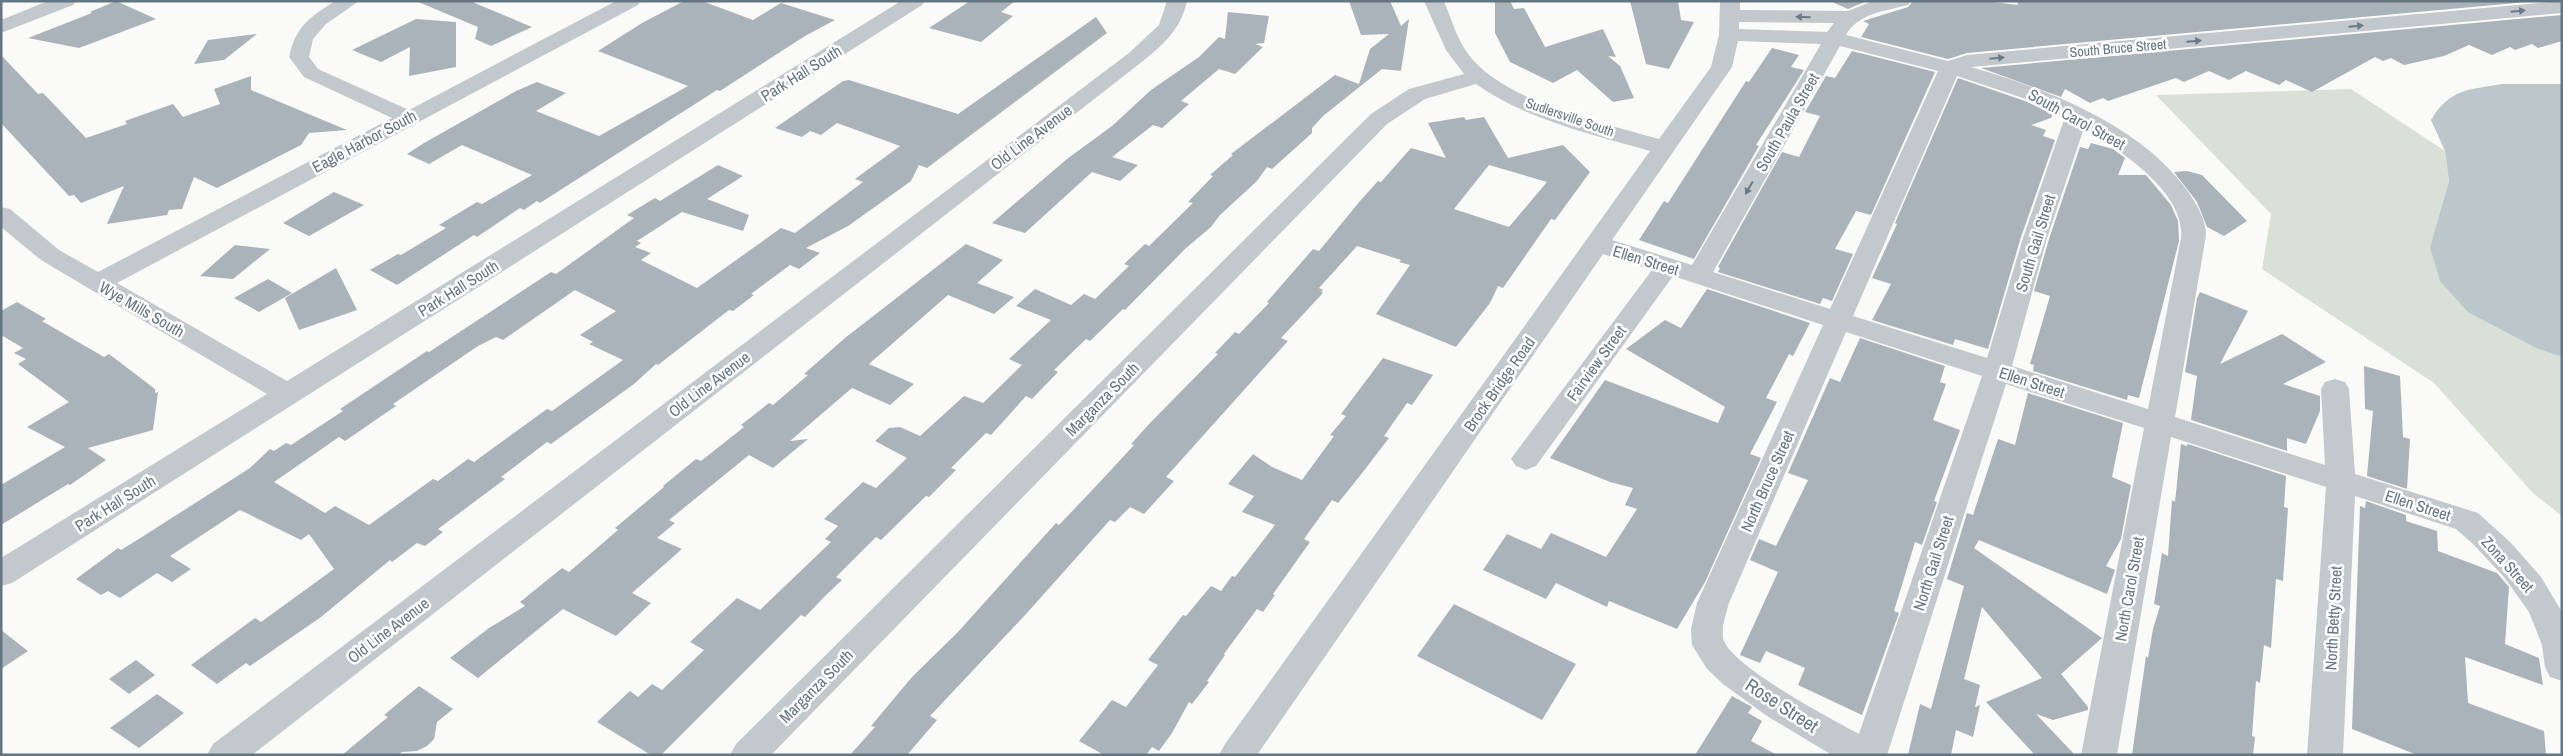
<svg xmlns="http://www.w3.org/2000/svg" width="2563" height="756" viewBox="0 0 2563 756" font-family="'Archivo Narrow',sans-serif">
<style>
.green{fill:#dadfd7}
.water{fill:#bbc7cb}
.building{fill:#aab3b9;fill-rule:evenodd}
.lines{fill:none;stroke-linecap:round;stroke-linejoin:round}
.minor{fill:#c3c8cc;fill-rule:evenodd}
.oneway{fill:#6a7a87}
.labels{text-anchor:middle;dominant-baseline:central;stroke-width:5;stroke-linejoin:round;paint-order:stroke}
.far-street-label{font-size:14px;fill:#657683;stroke:#fff}
.street-label{font-size:16px;fill:#657683;stroke:#fff}
.near-street-label{font-size:19px;fill:#657683;stroke:#fff}
</style>
<rect width="100%" height="100%" fill="#fafaf8"/>
<path class="green" d="M2351,89L2445,151L2449,181L2430,247L2536,348L2562,357V516L2533,493L2434,383L2262,269L2271,214L2156,95Z"/>
<path class="water" d="M2502,84H2562V357L2536,348L2468,312L2440,281L2430,247L2449,181L2445,151L2431,120C2450,88 2469,90 2502,84Z"/>
<path class="building" d="M116,1L156,19L79,48L28,38L92,13L90,12Z
M416,1H470L532,27L491,46L475,39L478,27Z
M684,1H702L753,20L781,3L835,20L805,36L720,91L717,90L540,203L537,201L524,210L520,208L477,237L474,235L397,285L370,270L398,254L401,255L446,228L439,225L477,202L482,204L532,175L462,145L429,164L407,154L424,143L516,91L537,82L566,93L536,111L599,136L688,86L598,51L642,23Z
M970,1H1015L1001,12L1013,16L981,42L929,28Z
M1349,1H1390L1401,26L1409,19L1401,71L1382,69L1323,116L1312,128V133L1272,169L1267,167L1257,181L1220,215L1211,227L1186,248L1125,310L1123,309L1090,341L1086,339L1054,370L1058,372L1032,399L1026,396L991,435L986,433L951,468L956,470L929,497L926,496L881,540L876,537L836,577L842,580L825,596L805,617L801,615L661,755H651L597,722L630,691L638,697L652,684L662,690L704,650L690,642L737,598L760,610L831,542L825,539L838,526L824,519L863,482L876,488L907,458L875,441L889,428L900,427L920,436L964,396L983,403L1022,365L1009,359L1051,320L1016,306L1035,289L1071,305L1084,294L1095,299L1129,266L1124,264L1145,244L1149,246L1193,203L1188,202L1213,176L1210,175L1233,155L1231,154L1335,75L1359,84L1370,49L1389,34L1361,35Z
M1495,1H1510L1514,9L1524,8L1545,47L1603,29L1616,57L1608,56L1620,66L1634,98L1613,102L1577,70L1553,83L1510,62L1495,33Z
M1630,1H1678L1681,20L1694,22L1669,69L1646,64Z
M1830,1H1867L1848,9Z
M1913,1H1985L2018,5L2017,1H2538L1967,53L1948,59L1861,37L1869,24L1863,21L1908,7Z
M1228,12L1269,16L1264,43L1255,44L1263,47L1235,74L1219,69L1181,101L1189,104L1162,128L1153,125L1112,157L1138,165L1120,181L1092,172L1025,233L992,223L1067,159L1112,126L1151,90L1199,57L1219,37L1225,39Z
M2562,15V41L2538,48L2532,44L2515,50L2510,47L2492,55L2469,45L2444,56L2404,65L2391,58L2383,61L2375,57L2312,92L2286,80L2279,85L2246,71L2229,80L2209,71L2184,82L2176,78L2108,101L2103,98L2090,103L2065,89L2061,97L1981,68Z
M1096,17L1107,33L927,168L919,165L911,181L886,199L848,226L806,248L820,253L799,269L790,265L751,294L754,295L733,311L729,310L658,365L656,364L634,384L551,444L547,442L501,477L505,479L438,529L443,532L425,546L417,543L392,562L390,560L321,617L250,666L246,663L217,684L191,665L255,618L261,622L334,569L309,534L301,540L240,510L170,556L191,569L172,582L157,573L120,598L108,591L101,595L76,579L118,548L121,550L142,537L250,468L270,449L274,451L286,443L291,445L343,411L340,409L427,351L429,352L551,272L556,274L634,218L627,215L655,198L660,201L718,165L743,176L707,199L749,215L743,231L682,212L637,241L641,243L635,247L651,253L641,260L697,288L781,228L795,233L863,182L855,179L900,146L837,123L821,135L810,131L802,137L775,128L843,81L849,80L958,114ZM575,290L616,311L580,335L593,342L589,344L623,360L552,411L547,409L474,462L468,459L438,481L433,479L369,525L335,506L325,513L274,482L339,437L345,441L396,406L393,404L478,346L496,337L503,340Z
M416,19L456,22V67L409,76L410,47L381,62L352,50Z
M257,34L224,60L194,64L208,40Z
M1772,48L1799,55L1791,67L1804,70L1756,145L1759,146L1694,259L1639,240L1664,201L1668,203L1746,81L1749,82Z
M1852,51L1935,72L1871,215L1856,211L1835,249L1853,254L1832,301L1823,298L1820,304L1718,272L1720,268L1718,267L1782,152L1799,157L1820,116L1805,112L1826,76L1835,78Z
M1,55L38,94L43,93L86,138L127,124L125,121L173,104L183,117L220,104L214,89L251,76V90L347,130L309,133L301,145L217,188L194,177L182,209L169,210L167,215L107,224L124,186L81,203L74,195L69,196L1,123Z
M1958,78L2025,101L2053,114L2051,118L2031,125L2046,130L2043,136L2055,140L2021,237L1988,349L1955,339L1953,345L1872,320L1891,284L1872,278L1897,224L1895,223Z
M1464,117L1466,120L1484,117L1508,158L1563,145L1590,172L1555,220L1551,219L1503,288L1498,286L1490,303L1456,347L1376,314L1410,265L1399,262L1401,260L1357,246L1319,288L1323,290L1321,292L1323,293L1281,338L1288,341L1166,477L1174,481L1144,514L1130,507L1115,522L1110,520L1026,614L930,716L937,720L907,755H850L875,727L871,726L912,677L958,632L1056,523L1059,525L1098,484L1134,445L1131,444L1150,423L1218,354L1215,353L1235,332L1239,334L1269,303L1267,302L1313,249L1319,251L1360,201L1378,181L1381,182L1411,148L1446,158L1428,123ZM1489,165L1547,182L1509,227L1454,209Z
M2091,143L2113,149L2125,158L2118,175H2146L2171,205L2178,221L2179,241L2139,398L2128,395L2127,400L2033,371L2034,365L2030,364L2050,296L2034,291L2049,239L2080,147L2088,149Z
M2187,171L2202,175L2247,221L2224,236L2207,227L2197,202L2174,172Z
M334,192L364,205L309,236L283,223Z
M966,244L1003,260L977,283L1014,297L994,314L948,295L869,364L914,384L890,405L852,388L790,441L808,439L773,468L749,455L669,520L675,523L657,538L682,549L632,593L651,603L616,636L563,609L478,678L450,658L489,628L525,606L520,602L562,568L569,572L618,530L615,528L664,487L663,486L696,459L701,461L744,427L741,425L769,403L773,405L808,375L804,374L845,338Z
M235,245L270,249L233,279L200,276Z
M336,268L357,310L299,330L285,298Z
M268,279L292,293L259,312L234,298Z
M1707,289L1810,323L1793,356L1789,354L1766,398L1777,402L1750,454L1761,458L1705,582L1677,629L1609,601L1607,607L1556,583L1546,599L1483,570L1507,534L1541,549L1551,533L1606,557L1637,509L1625,505L1633,488L1610,482L1550,458L1605,380L1718,423L1725,407L1626,349L1665,320L1681,328Z
M2200,292L2248,311L2220,364L2282,334L2326,362L2283,384L2320,396V411L2306,444L2287,438V451L2191,420L2197,376L2185,372L2197,298Z
M17,302L46,319L42,321L104,357L109,354L155,389V393L158,392L153,430L88,448L106,460L70,485L68,484L1,525V485L65,447L27,427L69,402L18,364L26,359L14,353L23,348L1,335V311Z
M1860,338L1945,366L1940,382L1946,384L1933,420L1960,430L1934,501L1937,502L1922,545L1915,542L1894,611L1899,613L1862,715L1798,685L1805,668L1766,651L1760,663L1740,655L1778,572L1750,560L1759,539L1776,546L1808,480L1788,473L1830,378L1840,382Z
M1383,358L1433,375L1412,405L1407,403L1384,436L1389,438L1359,477L1338,503L1332,500L1304,539L1310,542L1273,594L1275,595L1263,612L1257,609L1224,654L1225,655L1207,681L1209,682L1192,704L1189,702L1172,733L1159,751L1152,747L1146,755H1104L1079,741L1112,700L1126,707L1158,665L1148,660L1183,615L1186,616L1211,586L1221,591L1232,576L1235,577L1275,525L1242,512L1254,496L1228,484L1253,454L1272,467L1302,480L1334,436L1330,435L1346,416L1341,414Z
M2364,366L2400,376L2403,437L2410,439L2407,489L2367,476L2373,411L2365,409Z
M2028,393L2123,423L2112,477L2131,485L2121,539L2106,566L2115,570L2107,594L1979,540L1974,548L2102,638L2061,674L2088,707V710L2053,720L2036,714L2075,755H2035L1986,702L2042,678L1982,607L1964,679L1980,685L1975,707L1980,705L1973,737L1956,730L1951,755H1908L1920,704L1931,709L1964,586L1947,579L1967,513L1973,515L1998,439L2015,445Z
M2181,444L2187,446L2188,444L2286,476L2284,507L2288,508L2283,581L2276,579L2271,648L2264,645L2260,683L2256,681L2252,736L2255,737L2253,755H2132L2146,656L2148,658L2153,629L2160,606L2154,604L2162,553L2168,556L2172,500L2175,502Z
M2366,501L2406,515V521L2437,531L2438,551L2497,573L2509,587L2505,644L2539,658L2543,685L2465,657L2468,703L2544,731L2546,755H2417L2352,729L2360,506L2365,508Z
M1454,604L1576,664L1542,720L1417,656Z
M1,630L28,651L1,669Z
M136,660L155,675L129,694L109,679Z
M419,686L453,709L437,722L434,739L427,746L417,751L402,752L398,755H342L388,717L384,715Z
M157,694L184,713L139,748L110,728Z
M1732,696L1752,707L1748,713L1762,721L1751,741L1777,755H1695Z"/>
<g class="lines">
<path class="minor" d="M48,1H76L73,5L1,33V20Z
M335,1H359L326,24L313,39L309,57L318,69L409,110L616,1H641L638,5L117,283L287,381L901,1H925L922,5L12,583L1,586V558L267,394L41,260L1,227V207L10,209L59,250L98,272L392,118L304,77L289,57C296,26 309,18 335,1Z
M1167,1H1187C1181,29 1164,44 1143,61L252,755H207L213,744L1129,53L1159,25Z
M1424,1H1444C1451,18 1457,39 1468,54C1504,102 1602,123 1659,139L1711,67L1719,35L1720,1H1740V10L1848,11L1873,1H1911L1908,5C1886,11 1858,13 1846,35L1948,61L1967,55L2562,1V13L1971,67C2047,89 2142,125 2189,193C2197,205 2206,220 2206,235L2175,417L2325,465L2321,389L2325,382L2335,379L2345,382L2349,389L2355,474L2478,513L2511,543L2541,577L2562,612V681L2550,677L2545,667L2542,645L2529,612L2504,577L2473,544L2456,529L2355,496L2343,755H2307L2326,487L2171,437L2117,755H2081L2144,428L2006,384L1887,755H1832L1767,716L1723,684L1707,669L1692,645L1691,629L1697,603L1823,325L1673,276L1536,466L1526,470L1516,466L1511,459L1516,452L1652,270L1603,254L1257,755H1219L1225,744L1650,151C1591,134 1527,120 1476,84L1425,99L1387,124L771,755H730L736,744L1371,114L1409,89L1464,74L1446,50ZM1739,22L1834,23L1827,32L1739,29ZM1738,41L1821,44L1692,265L1612,240L1732,67ZM1840,46L1938,71L1830,309L1713,272ZM1957,76L2026,99L2065,117L2023,238L1987,358L1853,316ZM2084,128C2118,149 2186,192 2181,238L2148,409L2012,366L2047,238ZM1846,332L1982,376L1859,734C1831,719 1735,668 1724,641C1720,630 1726,614 1729,603Z"/>
</g>
<defs><path id="oneway-solid" d="M-6-.8H1V-3.2L6.5 0L1 3.2V.8H-6Z" transform="scale(1.25)"/></defs>
<g class="oneway">
<use href="#oneway-solid" transform="translate(2518 11) rotate(-5)"/>
<use href="#oneway-solid" transform="translate(1803 17) rotate(-179)"/>
<use href="#oneway-solid" transform="translate(2356 26) rotate(-5)"/>
<use href="#oneway-solid" transform="translate(2194 41) rotate(-5)"/>
<use href="#oneway-solid" transform="translate(1997 58) rotate(-5)"/>
<use href="#oneway-solid" transform="translate(1749 188) rotate(120)"/>
</g>
<g class="labels">
<g class="far-street-label">
<text transform="translate(2118 48) rotate(-5)">South Bruce Street</text>
<text transform="translate(1570 117) rotate(19)">Sudlersville South</text>
</g>
<g class="street-label">
<text transform="translate(801 73) rotate(-32)">Park Hall South</text>
<text transform="translate(2077 119) rotate(29)">South Carol Street</text>
<text transform="translate(1787 122) rotate(-60)">South Paula Street</text>
<text transform="translate(1031 137) rotate(-37)">Old Line Avenue</text>
<text transform="translate(364 141) rotate(-28)">Eagle Harbor South</text>
<text transform="translate(2035 243) rotate(-73)">South Gail Street</text>
<text transform="translate(1646 260) rotate(17)">Ellen Street</text>
<text transform="translate(458 288) rotate(-32)">Park Hall South</text>
<text transform="translate(142 309) rotate(30)">Wye Mills South</text>
<text transform="translate(1596 363) rotate(-54)">Fairview Street</text>
<text transform="translate(2032 382) rotate(18)">Ellen Street</text>
<text transform="translate(709 384) rotate(-37)">Old Line Avenue</text>
<text transform="translate(1499 384) rotate(-55)">Brock Bridge Road</text>
<text transform="translate(1102 399) rotate(-45)">Marganza South</text>
<text transform="translate(1767 481) rotate(-66)">North Bruce Street</text>
<text transform="translate(115 503) rotate(-32)">Park Hall South</text>
<text transform="translate(2418 505) rotate(18)">Ellen Street</text>
<text transform="translate(1933 563) rotate(-72)">North Gail Street</text>
<text transform="translate(2508 564) rotate(48)">Zona Street</text>
<text transform="translate(2129 589) rotate(-80)">North Carol Street</text>
<text transform="translate(2333 618) rotate(-87)">North Betty Street</text>
<text transform="translate(388 630) rotate(-37)">Old Line Avenue</text>
<text transform="translate(816 686) rotate(-45)">Marganza South</text>
</g>
<g class="near-street-label">
<text transform="translate(1782 705) rotate(33)">Rose Street</text>
</g>
</g>
<rect width="2563" height="756" fill="none" stroke="#657683" stroke-width="5"/>
</svg>
